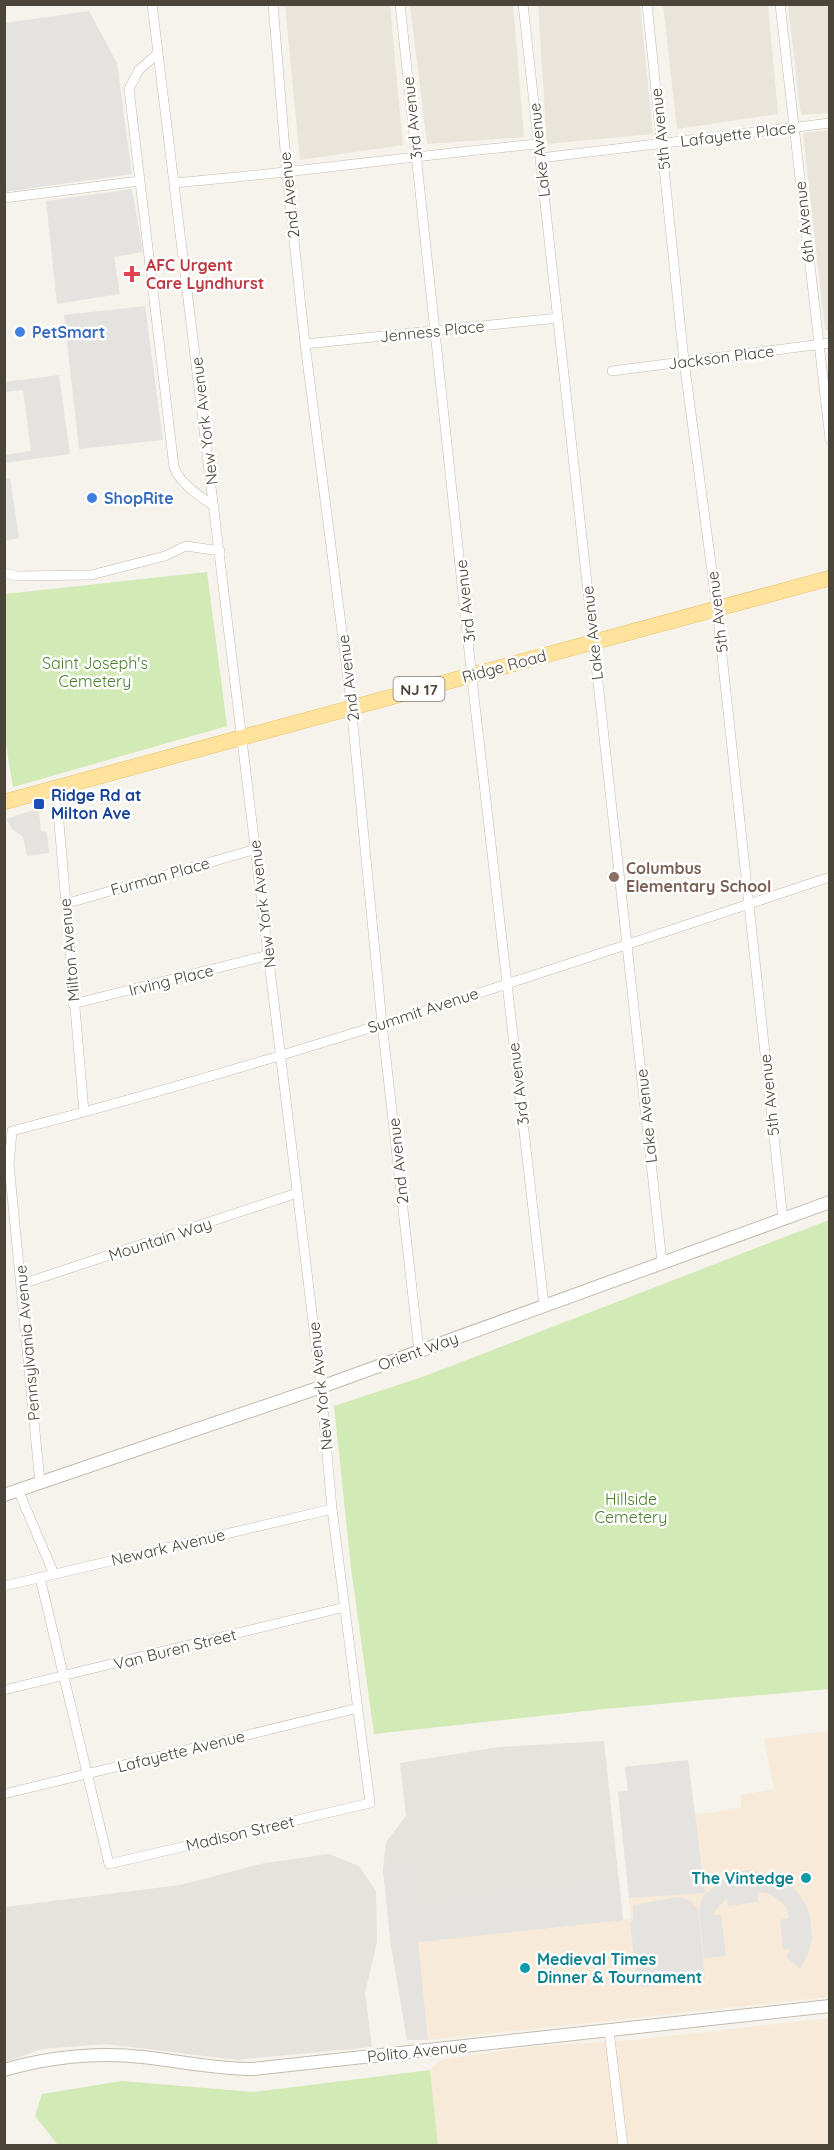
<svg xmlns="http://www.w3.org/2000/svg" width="834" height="2150" viewBox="0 0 834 2150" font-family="Quicksand,sans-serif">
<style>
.residential{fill:#eae5da}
.commercial{fill:#f7ead8}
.industrial{fill:#e6e2dd}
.green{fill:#d2eab5}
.parking{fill:#e5e3e0}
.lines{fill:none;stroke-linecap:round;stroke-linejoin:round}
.minor-casing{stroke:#c2bbae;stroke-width:10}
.tertiary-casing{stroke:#c2bbae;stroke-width:14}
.primary-casing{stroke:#e6c16a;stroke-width:16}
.minor{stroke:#fff;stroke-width:9}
.tertiary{stroke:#fff;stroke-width:12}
.primary{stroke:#ffe39c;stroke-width:15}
.health-dot{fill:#e0444e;stroke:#fff;stroke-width:2}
.shop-dot{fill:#3f7fe0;stroke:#fff;stroke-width:2}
.transit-dot{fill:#1a4fb4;stroke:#fff;stroke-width:2}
.education-dot{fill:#8d6e63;stroke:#fff;stroke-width:2}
.culture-dot{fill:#0f9aa8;stroke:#fff;stroke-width:2}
.labels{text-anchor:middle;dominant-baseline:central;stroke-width:5;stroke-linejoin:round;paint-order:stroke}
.shield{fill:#fff;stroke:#817c74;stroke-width:1.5}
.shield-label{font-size:15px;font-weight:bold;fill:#4b4439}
.street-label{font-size:16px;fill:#4b4439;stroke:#fff}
.health-label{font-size:16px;font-weight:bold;fill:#be3a42;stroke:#fff;text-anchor:start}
.shop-label{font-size:16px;font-weight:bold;fill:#366cbe;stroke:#fff;text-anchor:start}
.park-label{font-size:16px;fill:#4a7f2a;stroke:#fff}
.transit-label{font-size:16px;font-weight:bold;fill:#164399;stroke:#fff;text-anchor:start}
.education-label{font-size:16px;font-weight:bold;fill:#785e54;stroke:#fff;text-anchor:start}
.culture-label{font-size:16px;font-weight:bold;fill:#0d838f;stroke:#fff;text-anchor:end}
</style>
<rect width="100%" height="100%" fill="#f6f3ec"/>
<path class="residential" d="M285,5H390L403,145L300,160Z
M410,5H513L524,137L427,144Z
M538,5H640L653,134L547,144Z
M663,5H768L778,114L677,129Z
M788,5H829V113L801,115Z
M829,130L830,330H825L803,133Z"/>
<path class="commercial" d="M829,1731V1997L428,2040L417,1942L631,1919L618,1792L628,1791L625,1767L688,1760L695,1815L741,1808V1795L774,1789L764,1739Z
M829,2018V2145H438L430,2070L441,2060L526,2047L635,2040Z"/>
<path class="industrial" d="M604,1741L623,1920L418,1942L428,2040H407L391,1946L383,1869L386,1842L406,1816L400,1763L499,1747Z
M329,1854L359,1866L376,1891L377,1942L365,1993L372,2047L237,2060L106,2044L42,2049L5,2062V1907L180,1885L265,1863Z"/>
<path class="green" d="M207,572L227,726L13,787L5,739V594Z
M829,1220V1689L604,1709L374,1734L351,1568L334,1406L425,1376Z
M430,2070L438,2145H58L35,2116L42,2094L122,2081L253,2092Z"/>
<path class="parking" d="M89,11L117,63L132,174L5,192V23Z
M132,189L143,252L114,257L120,294L57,304L46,201Z
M145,306L163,440L79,449L64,315Z
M59,375L70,454L5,463V455L31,451L23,390L5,392V382Z
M10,478L19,538L5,541V479Z
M33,810L39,811L41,831L47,832L49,853L27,856L23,837L13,830L6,819Z
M688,1760L705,1893L629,1898L618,1792L628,1791L625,1767Z
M409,1861L414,1905L443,1902V1899L619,1879L623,1920L420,1942L419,1933H417L426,2025L409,2022L401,1946H391L383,1869L391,1868V1863Z
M749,1870L780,1878L793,1887L804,1902L810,1915L812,1938L808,1954L800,1969L786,1957L790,1949L783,1950L780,1920L789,1918L786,1907L771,1894L758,1892V1902L728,1906L727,1898L717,1908L713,1915H721L726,1956L704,1958L699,1912L702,1897L722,1880L741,1871Z
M677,1897L691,1901L698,1910L705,1980L641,1987L640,1981H637L630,1922L633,1921V1905Z"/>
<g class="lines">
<g class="minor-casing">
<path id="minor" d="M273,4L287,174L305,344L350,694L382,1023L419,1351
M400,4L473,688L544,1305
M523,4L662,1262
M647,4L684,361L717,609L783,1220
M780,4L830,439
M158,53L139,70L129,89L174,467C179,483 201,497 214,506
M540,158L830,123
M174,183C296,173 416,155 538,144
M4,198L140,181
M305,344L558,318
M612,371L830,343
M4,573L17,576L91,575L165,556L186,546L220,551
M56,788L84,1112
M65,904L256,849
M73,1004L269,955
M22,1284L297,1193
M40,1483L9,1164L12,1131C288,1060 559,967 830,877
M18,1490L54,1574
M40,1578L109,1864L370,1803L332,1509L321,1387L152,4
M4,1586L332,1509
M4,1690L345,1607
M4,1794L358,1708
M609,2031L623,2146"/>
</g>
<g class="tertiary-casing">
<path id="tertiary" d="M4,1495L321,1387L830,1202
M4,2070C50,2057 96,2052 142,2057C180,2061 215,2069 253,2069L830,2006"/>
</g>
<g class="primary-casing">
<path id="primary" d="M4,802L830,578"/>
</g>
<use href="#minor" class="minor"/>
<use href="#tertiary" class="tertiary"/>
<use href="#primary" class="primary"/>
</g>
<path class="health-dot" d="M129 265h6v6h6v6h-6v6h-6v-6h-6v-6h6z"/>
<g class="shop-dot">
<circle cx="20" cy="332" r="6"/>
<circle cx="92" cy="498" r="6"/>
</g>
<rect class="transit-dot" x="33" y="798" width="12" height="12" rx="3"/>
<circle class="education-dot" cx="614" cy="877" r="6"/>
<g class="culture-dot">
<circle cx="806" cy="1878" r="6"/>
<circle cx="525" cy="1968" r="6"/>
</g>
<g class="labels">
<rect class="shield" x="393.5" y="677" width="51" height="24" rx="4.5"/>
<g class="shield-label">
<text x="419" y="689">NJ 17</text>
</g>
<g class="street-label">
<text transform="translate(412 118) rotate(-96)">3rd Avenue</text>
<text transform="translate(660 129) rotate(-96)">5th Avenue</text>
<text transform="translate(738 134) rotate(-7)">Lafayette Place</text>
<text transform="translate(539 150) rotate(-96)">Lake Avenue</text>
<text transform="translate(289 195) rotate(-96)">2nd Avenue</text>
<text transform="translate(804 222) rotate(-96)">6th Avenue</text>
<text transform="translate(432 331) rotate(-6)">Jenness Place</text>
<text transform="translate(721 357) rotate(-7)">Jackson Place</text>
<text transform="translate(204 421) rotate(-97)">New York Avenue</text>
<text transform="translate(465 601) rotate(-96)">3rd Avenue</text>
<text transform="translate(717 612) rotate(-97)">5th Avenue</text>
<text transform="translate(592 633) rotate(-96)">Lake Avenue</text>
<text transform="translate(504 666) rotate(-15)">Ridge Road</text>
<text transform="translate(348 678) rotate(-97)">2nd Avenue</text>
<text transform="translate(160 876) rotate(-16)">Furman Place</text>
<text transform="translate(262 904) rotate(-97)">New York Avenue</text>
<text transform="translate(69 950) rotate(-95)">Milton Avenue</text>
<text transform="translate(171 980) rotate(-14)">Irving Place</text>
<text transform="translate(423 1010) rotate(-18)">Summit Avenue</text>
<text transform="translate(518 1084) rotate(-97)">3rd Avenue</text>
<text transform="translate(769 1095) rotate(-96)">5th Avenue</text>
<text transform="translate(646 1116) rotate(-96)">Lake Avenue</text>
<text transform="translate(398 1161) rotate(-96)">2nd Avenue</text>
<text transform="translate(160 1239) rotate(-18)">Mountain Way</text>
<text transform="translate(27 1343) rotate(-95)">Pennsylvania Avenue</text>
<text transform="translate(418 1351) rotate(-20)">Orient Way</text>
<text transform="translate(320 1386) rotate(-96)">New York Avenue</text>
<text transform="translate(168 1547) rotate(-13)">Newark Avenue</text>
<text transform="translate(175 1649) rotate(-14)">Van Buren Street</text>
<text transform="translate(181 1751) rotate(-14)">Lafayette Avenue</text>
<text transform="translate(240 1833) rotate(-13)">Madison Street</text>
<text transform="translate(417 2051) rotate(-6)">Polito Avenue</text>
</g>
<g class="health-label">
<text x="146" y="265">AFC Urgent<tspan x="146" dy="18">Care Lyndhurst</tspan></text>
</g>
<g class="shop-label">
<text x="32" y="332">PetSmart</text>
<text x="104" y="498">ShopRite</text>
</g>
<g class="park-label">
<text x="95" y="663">Saint Joseph's<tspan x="95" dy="18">Cemetery</tspan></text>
<text x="631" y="1499">Hillside<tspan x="631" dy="18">Cemetery</tspan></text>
</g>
<g class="transit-label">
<text x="51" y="795">Ridge Rd at<tspan x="51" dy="18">Milton Ave</tspan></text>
</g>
<g class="education-label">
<text x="626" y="868">Columbus<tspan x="626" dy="18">Elementary School</tspan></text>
</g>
<g class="culture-label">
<text x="794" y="1878">The Vintedge</text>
<text x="537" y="1959" text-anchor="start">Medieval Times<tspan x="537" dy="18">Dinner &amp; Tournament</tspan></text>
</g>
</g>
<rect width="834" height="2150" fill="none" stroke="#4b4439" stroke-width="12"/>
</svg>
